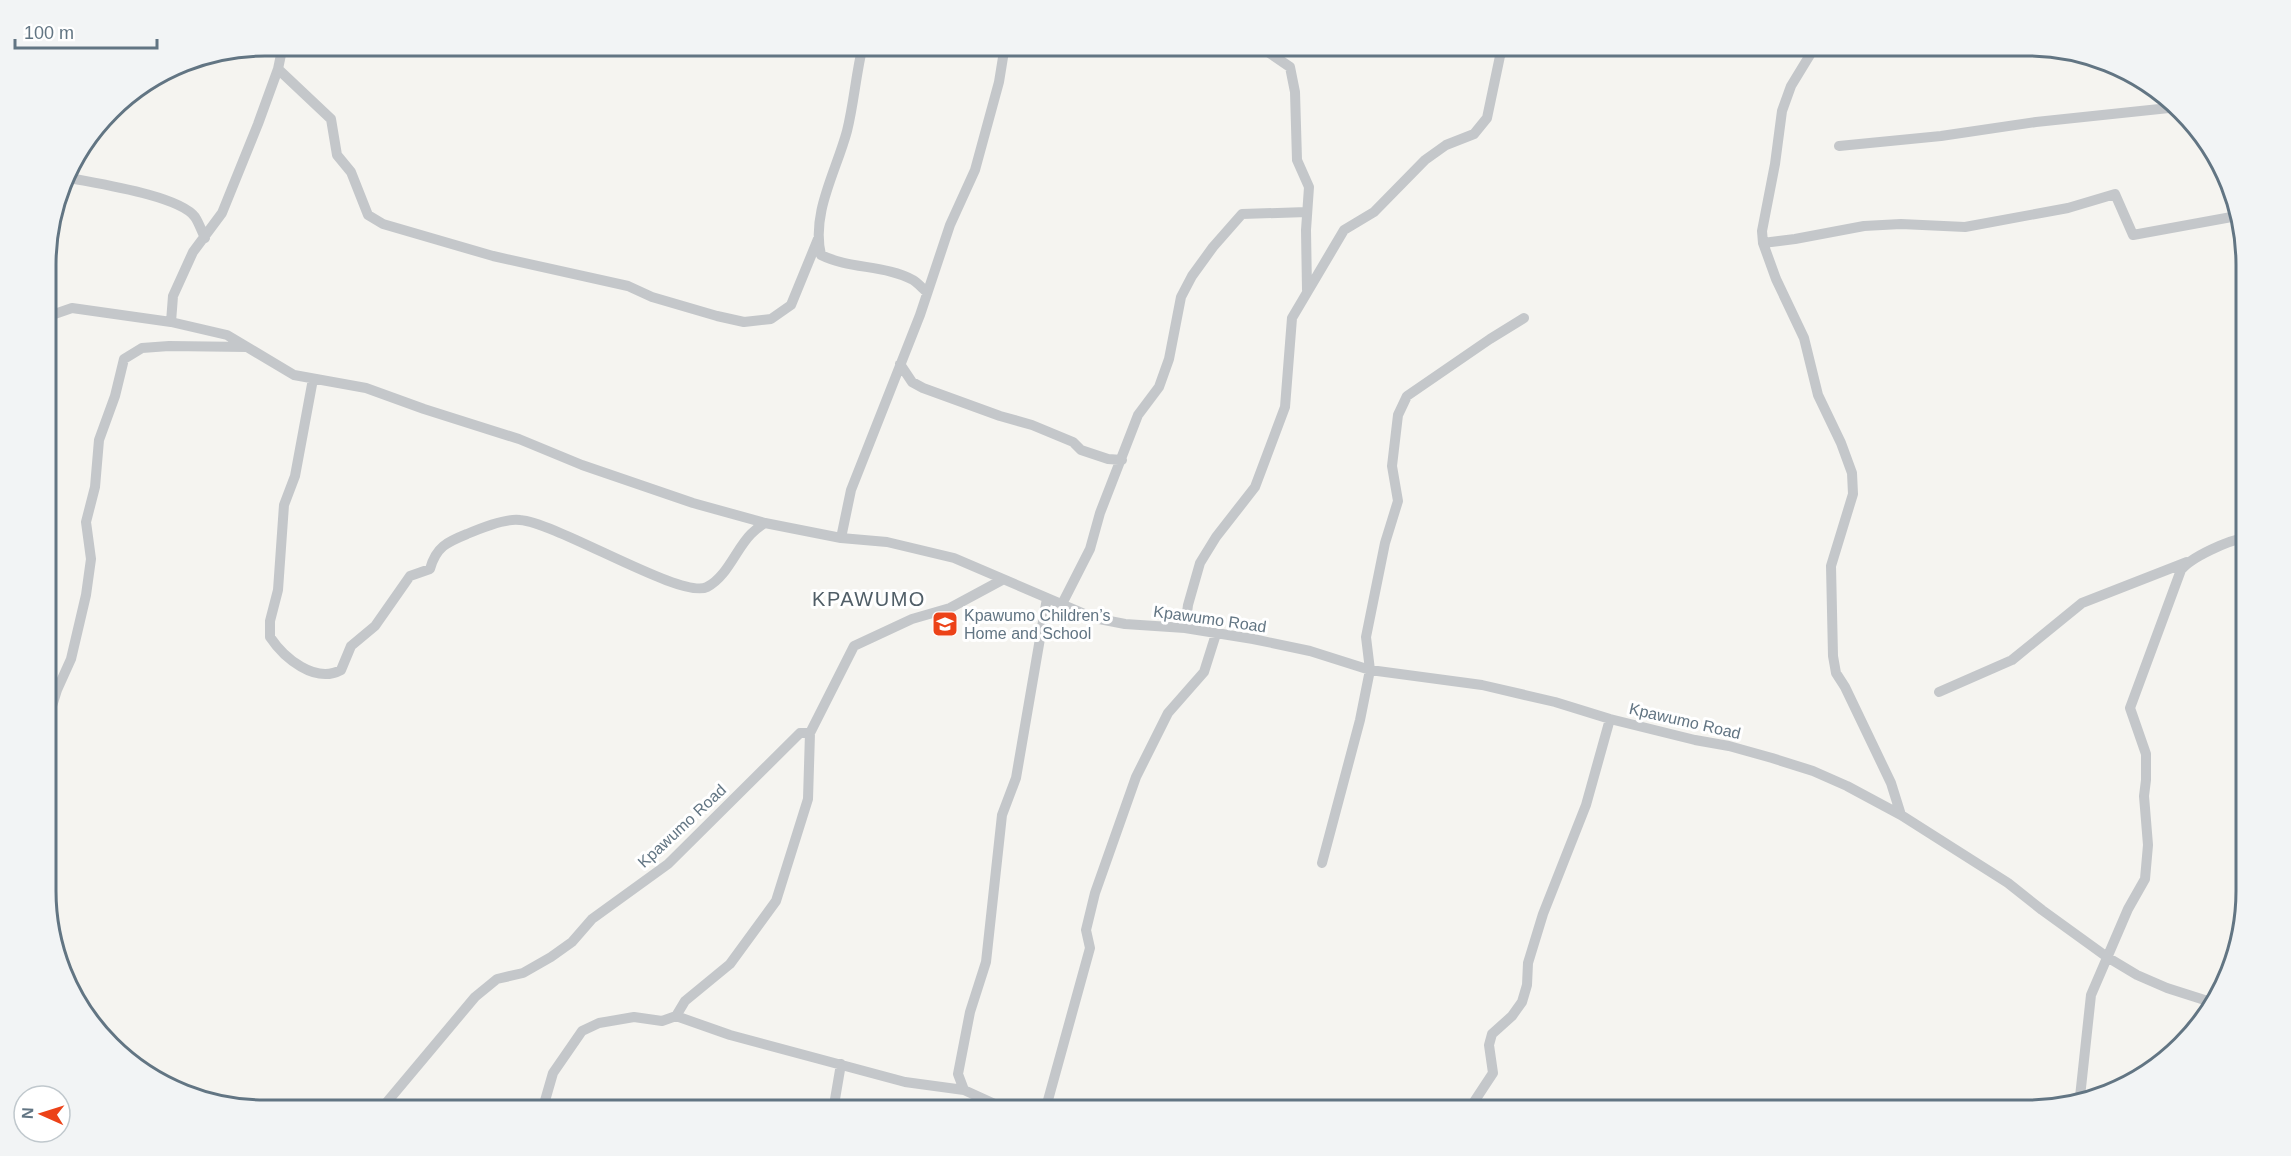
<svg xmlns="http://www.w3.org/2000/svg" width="2291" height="1156" viewBox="0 0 2291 1156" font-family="Helvetica,sans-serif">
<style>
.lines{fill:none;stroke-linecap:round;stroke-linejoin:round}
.minor{stroke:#c4c7ca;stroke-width:10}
.labels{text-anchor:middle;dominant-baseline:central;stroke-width:6;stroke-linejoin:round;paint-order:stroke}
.poi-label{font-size:16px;fill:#627583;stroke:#fff;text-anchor:start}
.street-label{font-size:16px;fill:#627583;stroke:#fff}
.quarter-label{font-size:20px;letter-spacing:1.5px;fill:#505e67;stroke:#fff}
.rim{fill:none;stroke:#627583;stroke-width:3}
</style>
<rect width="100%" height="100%" fill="#f5f4f0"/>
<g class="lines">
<path class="minor" d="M863,45C856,73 854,103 847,131C836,172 811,213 821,255C849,269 886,265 913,280C918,283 923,289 927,292
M1252,45L1268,52L1290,67L1295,92L1297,160L1309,187L1306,230L1307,290
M1739,45L1768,49L1794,45
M1816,45L1791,86L1782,111L1775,164L1762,231L1763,243L1776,279L1804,338L1818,395L1841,443L1852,473L1853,494L1831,566L1833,656L1836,673L1845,687L1891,783L1901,815
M278,69L331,119L337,155L351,172L368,215L383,224L493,256L628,286L652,297L717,316L744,322L771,319L791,305L818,239
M1839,146L1941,136L2036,122L2169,108
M65,177C93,183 179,195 195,217C199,223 202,232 205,238
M1763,243L1795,239L1864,226L1901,224L1965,227L2068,208L2115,194L2133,235L2237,216
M46,317L72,308L171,322L227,335L294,375L366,388L424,409L519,439L582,465L693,503L765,523L841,538L887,542L954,558L1094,618L1125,624L1185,628L1253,639L1310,651L1370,670L1482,685L1555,702L1610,719L1695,740L1729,746L1772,758L1813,771L1847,786L1901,815L2008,883L2042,910L2107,957L2137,975L2167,988L2214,1003
M171,322L173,296L193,252L222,213L258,124L278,69L283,45
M900,364L912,382L923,388L1000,416L1032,425L1073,442L1081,450L1108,459L1122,460
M313,379L295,476L284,505L278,590L270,621V637C284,658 315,684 341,670L351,646L375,626L410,576L430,569C436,547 447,542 467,534C481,528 506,518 520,520C558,523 682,600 707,587C727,577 736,549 751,534C755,530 760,526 765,523
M841,538L851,490L920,315L950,225L975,170L999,82L1005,45
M1062,604L1090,549L1100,513L1138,415L1159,387L1169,359L1181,297L1192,276L1213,247L1242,214L1307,212
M1185,628L1188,605L1200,563L1216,537L1255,487L1285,407L1292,318L1344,230L1374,212L1425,160L1446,145L1474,134L1487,118L1500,56L1507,45
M1939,692L2012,660L2082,603L2187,562
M47,722L57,690L71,659L86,595L91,559L86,522L95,487L99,440L115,396L124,359L142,348L169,346L247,347
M1322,863L1360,720L1370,670L1366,637L1385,543L1398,501L1392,466L1398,415L1407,396L1490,339L1524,318
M676,1016L730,1035L905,1082L964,1090L1010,1111
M964,1090L958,1074L970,1012L986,962L1002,815L1016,778L1047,598
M2080,1097L2091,995L2128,909L2145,879L2148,845L2144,796L2146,780V754L2130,708L2181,570C2191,557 2229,540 2245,538
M384,1111L387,1102L475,997L497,979L523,973L551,957L572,942L592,919L668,864L800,733H810L854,646L912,619L950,608L1002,580
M542,1111L553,1073L582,1031L599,1023L634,1017L662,1021L676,1016L685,1001L730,964L776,901L808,799L810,733
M833,1111L841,1064
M1045,1111L1090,948L1086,930L1095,893L1136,777L1168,713L1204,672L1216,634
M1468,1111L1493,1073L1489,1045L1492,1034L1512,1016L1522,1002L1527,985L1528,963L1543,914L1586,805L1610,719"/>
</g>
<defs>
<g id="school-square" transform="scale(1.35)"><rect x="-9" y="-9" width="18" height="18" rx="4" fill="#ec4218" stroke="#fff"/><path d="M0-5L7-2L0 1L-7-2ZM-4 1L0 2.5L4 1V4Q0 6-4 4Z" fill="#fff"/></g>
</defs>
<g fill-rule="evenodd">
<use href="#school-square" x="945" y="624"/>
</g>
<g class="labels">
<g class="poi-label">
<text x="964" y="615">Kpawumo Children’s<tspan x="964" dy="18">Home and School</tspan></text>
</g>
<g class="street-label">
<text transform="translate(1210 619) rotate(8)">Kpawumo Road</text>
<text transform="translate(1685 721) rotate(13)">Kpawumo Road</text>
<text transform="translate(682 826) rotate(-43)">Kpawumo Road</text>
</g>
<g class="quarter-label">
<text x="869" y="599">KPAWUMO</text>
</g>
</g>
<path d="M0 0H2291V1156H0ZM265 56H2027A209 209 0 0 1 2236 265V891A209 209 0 0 1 2027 1100H265A209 209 0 0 1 56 891V265A209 209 0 0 1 265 56Z" fill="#f2f4f5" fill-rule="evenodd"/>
<path class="rim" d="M265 56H2027A209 209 0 0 1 2236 265V891A209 209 0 0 1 2027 1100H265A209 209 0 0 1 56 891V265A209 209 0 0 1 265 56Z"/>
<g transform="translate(42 1114) rotate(273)"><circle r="28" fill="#ffffff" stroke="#c0c8cd" stroke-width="1.5"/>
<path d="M0-4.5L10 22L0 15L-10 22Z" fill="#ec4218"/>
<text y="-9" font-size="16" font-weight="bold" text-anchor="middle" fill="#627583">N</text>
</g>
<path d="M15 39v9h142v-9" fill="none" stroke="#627583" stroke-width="3"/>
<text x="24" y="39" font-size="18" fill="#627583" stroke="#ffffff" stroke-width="4.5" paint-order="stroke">100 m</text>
</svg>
